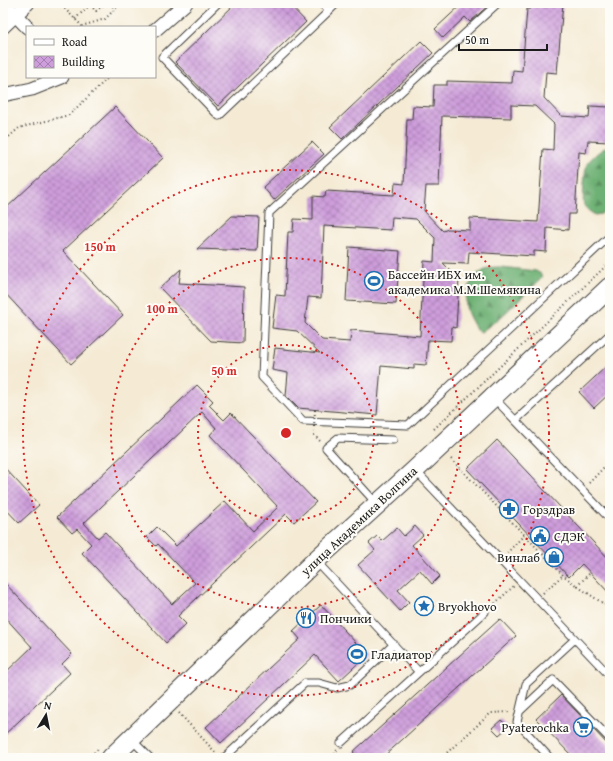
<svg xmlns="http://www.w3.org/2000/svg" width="613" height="761" viewBox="0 0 613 761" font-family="'Gentium Book Plus',serif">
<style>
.forest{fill:url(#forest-firs);stroke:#456648}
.building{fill:url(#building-cross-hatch);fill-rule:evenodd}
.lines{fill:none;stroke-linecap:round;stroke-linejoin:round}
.lane-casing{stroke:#3d3b38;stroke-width:9}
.street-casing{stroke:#3d3b38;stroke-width:15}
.secondary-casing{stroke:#3d3b38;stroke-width:21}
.path{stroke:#3d3b38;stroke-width:2;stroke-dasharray:1 3;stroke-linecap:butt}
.lane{stroke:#fff;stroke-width:7}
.street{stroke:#fff;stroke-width:13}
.secondary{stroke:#fff;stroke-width:19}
.path-bridge{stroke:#3d3b38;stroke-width:2;stroke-dasharray:1 3;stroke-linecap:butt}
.ring{fill:none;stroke:#d62828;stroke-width:2;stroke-dasharray:2 4}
.labels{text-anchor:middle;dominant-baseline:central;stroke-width:4;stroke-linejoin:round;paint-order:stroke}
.poi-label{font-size:13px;fill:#1c1c1c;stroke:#fdfcf7;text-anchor:start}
.street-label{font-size:13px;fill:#1c1c1c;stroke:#fdfcf7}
.centre{fill:#d62828;stroke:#fdfcf7;stroke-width:2}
.ring-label{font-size:12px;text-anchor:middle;font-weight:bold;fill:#d62828;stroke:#fdfcf7;stroke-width:4;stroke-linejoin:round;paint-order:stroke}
</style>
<defs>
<pattern id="forest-firs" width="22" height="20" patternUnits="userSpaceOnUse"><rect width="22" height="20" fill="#6eb175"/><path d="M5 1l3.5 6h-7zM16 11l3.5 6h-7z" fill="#5a8f5f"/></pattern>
<pattern id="building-cross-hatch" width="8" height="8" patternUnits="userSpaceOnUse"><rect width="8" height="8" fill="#ce9ddb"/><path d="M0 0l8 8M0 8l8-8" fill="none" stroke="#a67fb1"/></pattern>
</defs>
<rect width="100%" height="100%" fill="#fdfcf7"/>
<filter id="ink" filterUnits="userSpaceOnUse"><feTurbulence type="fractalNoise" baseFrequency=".025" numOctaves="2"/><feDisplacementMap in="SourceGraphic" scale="8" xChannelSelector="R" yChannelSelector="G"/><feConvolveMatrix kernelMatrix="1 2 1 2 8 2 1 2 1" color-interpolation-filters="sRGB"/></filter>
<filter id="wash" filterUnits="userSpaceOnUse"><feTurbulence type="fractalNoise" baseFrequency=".012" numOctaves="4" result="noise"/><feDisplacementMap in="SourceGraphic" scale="16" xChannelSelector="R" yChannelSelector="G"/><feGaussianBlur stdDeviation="0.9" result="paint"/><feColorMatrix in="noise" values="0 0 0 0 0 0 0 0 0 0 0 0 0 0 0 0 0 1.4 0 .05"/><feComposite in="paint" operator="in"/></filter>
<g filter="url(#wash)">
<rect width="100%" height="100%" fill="#f5ebd5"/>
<path class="forest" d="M605,148H610V207L601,214L595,215C591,212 586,210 584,205C582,201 585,169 587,164C589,160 600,150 605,148Z
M501,267L536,271L541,274L542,278L501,317L481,332L476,330C473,322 467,315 466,306C465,291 472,273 488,268C492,267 497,267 501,267Z"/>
<g id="blocks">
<path class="building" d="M236,3H288L306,22L218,106L175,62Z
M463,3H491L470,22L465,17L443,38L435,29Z
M530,3H563L557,73L546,72L544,98L561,116L589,118L590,106L610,107V142L588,141L586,153L579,152L575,214H569L568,230L547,228L546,252L534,251V256L469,252L468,264L443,263L459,279L456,328L452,327L451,341L428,340L426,365L414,364V369L381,366L377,415L298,408L286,396L288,373L272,370L275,348L320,353L297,331L272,328L276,295L285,296L288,232H293L294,219L313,220V196L325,197L326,191L394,195L395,183L404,184L407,119H412L413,106L433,107L434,85H447V81L512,83L513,70L522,71L527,9H530ZM511,105L535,106L554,124L553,150L543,149L538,222L470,218V230L448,229L443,231L424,211L426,186H439L442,116L511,118ZM392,217L416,219L435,238L434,262L424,261L420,336L351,330L350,342L322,340L305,323L308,297L321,298L324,226L391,230Z
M421,41L433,53L342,139L330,127Z
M115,107L163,158L63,251L123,315L71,364L3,291V211Z
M312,142L324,154L274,200L263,187Z
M232,216L259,217L257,251L197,249Z
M349,247L400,251L396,304L346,301Z
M181,269L179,283L244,287L243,343L211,341L160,288Z
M610,363V393L594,408L579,392Z
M197,385L213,401L209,405L224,420L231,413L316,502L294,522L286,514L178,616L186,624L166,643L82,553L91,544L77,529L72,533L57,517ZM202,412L216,428L210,435L278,507L253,531L225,501L176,546L157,527L147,537L156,546L158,544L195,583L172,604L105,532L98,538L84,523Z
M497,440L610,560V594L582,564L569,577L467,469Z
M3,466L39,505L19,523L3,506Z
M415,526L423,535L412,545L440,576L432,584L420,570L398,590L409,602L400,611L358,565L375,550L369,543L377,536L382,541L397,528L404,536Z
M3,581L72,654L62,664L70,673L3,736V675L32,647L3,615Z
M321,605L367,655L339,681L315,655L221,743L206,727L300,639L293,631Z
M500,619L516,636L382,758H359L353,752Z
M561,695L610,747V758H574L536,719Z
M501,720L508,727L499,735L492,728Z"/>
</g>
</g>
<g filter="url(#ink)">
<use href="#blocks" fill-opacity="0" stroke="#3d3b38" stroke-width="1"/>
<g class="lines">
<g class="lane-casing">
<path id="lane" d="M218,3L162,57L219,116L329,11
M321,3L329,11L337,3
M498,3L269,213L262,377L303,421L408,425L610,236
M494,398L610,519
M516,420L610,334
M415,470L610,676
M377,504L326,448L338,438L393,440
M316,561L419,672L485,612
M520,711L553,680L610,739
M132,740L150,758
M341,743L419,672
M224,758L305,683H319L337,688L350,685L394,644
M550,758L517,722L526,684L575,639"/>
</g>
<g class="street-casing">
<path id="street" d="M4,3L27,27
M3,27L28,3
M155,30L186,3
M3,95L32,89L62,77"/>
</g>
<g class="secondary-casing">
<path id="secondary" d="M111,758L315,561L415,470L610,287"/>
</g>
<path class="path" d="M59,3L82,26L105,19L121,3
M99,3L93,8L96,11L106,3
M110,3L115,9
M75,19L92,3
M3,142L19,128L69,115L109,77
M434,429L610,262
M314,431L313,434L320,441
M451,459L563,575L577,586L610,608
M589,483L610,461
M507,553L524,535
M607,557L610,554
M577,586L590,573
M543,593L563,575
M492,606L514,586
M179,713L216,753
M88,758L99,748
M333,758L337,750
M441,758L491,713L511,712"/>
<use href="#lane" class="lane"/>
<use href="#street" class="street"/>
<use href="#secondary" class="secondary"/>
<path class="path-bridge" d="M314,427L315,410"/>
</g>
</g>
<g class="ring">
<circle cx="286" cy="433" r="88"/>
<circle cx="286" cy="433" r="175"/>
<circle cx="286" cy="433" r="263"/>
</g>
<defs>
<g id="stadium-ring" transform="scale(1)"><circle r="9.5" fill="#fdfcf7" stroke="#1f6fb2" stroke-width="1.5"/><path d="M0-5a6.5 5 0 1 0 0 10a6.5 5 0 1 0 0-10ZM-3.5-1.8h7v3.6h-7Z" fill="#1f6fb2"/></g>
<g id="pharmacy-ring" transform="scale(1)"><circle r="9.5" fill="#fdfcf7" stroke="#1f6fb2" stroke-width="1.5"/><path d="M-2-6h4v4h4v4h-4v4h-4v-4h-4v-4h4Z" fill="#1f6fb2"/></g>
<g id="civic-ring" transform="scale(1)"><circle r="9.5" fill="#fdfcf7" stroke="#1f6fb2" stroke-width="1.5"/><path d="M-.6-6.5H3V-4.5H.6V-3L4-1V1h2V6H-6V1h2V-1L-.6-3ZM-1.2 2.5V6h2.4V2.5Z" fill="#1f6fb2"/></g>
<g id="shop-ring" transform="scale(1)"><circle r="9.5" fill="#fdfcf7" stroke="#1f6fb2" stroke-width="1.5"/><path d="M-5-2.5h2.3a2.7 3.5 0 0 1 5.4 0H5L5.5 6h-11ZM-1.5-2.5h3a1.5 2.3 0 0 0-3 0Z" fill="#1f6fb2"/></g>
<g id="sight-ring" transform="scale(1)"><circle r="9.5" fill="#fdfcf7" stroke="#1f6fb2" stroke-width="1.5"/><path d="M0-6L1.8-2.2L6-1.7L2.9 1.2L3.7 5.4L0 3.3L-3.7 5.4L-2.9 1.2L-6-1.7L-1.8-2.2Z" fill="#1f6fb2"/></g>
<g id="restaurant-ring" transform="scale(1)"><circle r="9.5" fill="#fdfcf7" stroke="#1f6fb2" stroke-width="1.5"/><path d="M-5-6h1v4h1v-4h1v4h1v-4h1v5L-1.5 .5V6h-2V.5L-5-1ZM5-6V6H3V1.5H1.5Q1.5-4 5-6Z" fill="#1f6fb2"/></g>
<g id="supermarket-ring" transform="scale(1)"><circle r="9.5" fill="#fdfcf7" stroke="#1f6fb2" stroke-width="1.5"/><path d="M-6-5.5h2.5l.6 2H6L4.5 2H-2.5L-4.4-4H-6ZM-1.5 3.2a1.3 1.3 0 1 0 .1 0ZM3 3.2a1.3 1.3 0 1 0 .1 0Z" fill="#1f6fb2"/></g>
</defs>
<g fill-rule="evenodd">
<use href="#stadium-ring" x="374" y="281"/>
<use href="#pharmacy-ring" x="509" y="509"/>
<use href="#civic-ring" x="540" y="536"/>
<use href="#shop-ring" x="554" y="557"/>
<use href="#sight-ring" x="424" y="606"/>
<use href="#restaurant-ring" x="306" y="618"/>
<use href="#stadium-ring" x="357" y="654"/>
<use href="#supermarket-ring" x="583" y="727"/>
</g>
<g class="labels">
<g class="poi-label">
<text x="388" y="274">Бассейн ИБХ им.<tspan x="388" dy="15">академика М.М.Шемякина</tspan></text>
<text x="523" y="509">Горздрав</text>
<text x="554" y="536">СДЭК</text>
<text x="540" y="557" text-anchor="end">Винлаб</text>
<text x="438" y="606">Bryokhovo</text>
<text x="320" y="618">Пончики</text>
<text x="371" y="654">Гладиатор</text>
<text x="569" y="727" text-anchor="end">Pyaterochka</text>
</g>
<g class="street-label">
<text transform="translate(359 521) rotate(-43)">улица Академика Волгина</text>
</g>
</g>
<circle cx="286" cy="433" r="6" class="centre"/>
<g class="ring-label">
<text x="100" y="251">150 m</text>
<text x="162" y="313">100 m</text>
<text x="224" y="375">50 m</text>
</g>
<rect width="613" height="761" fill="none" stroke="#fdfcf7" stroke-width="16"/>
<rect x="26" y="26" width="130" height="52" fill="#fdfcf7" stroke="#a3a29f"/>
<rect x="34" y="39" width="20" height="6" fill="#ffffff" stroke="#a3a29f"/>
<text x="62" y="46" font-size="12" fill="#1c1c1c">Road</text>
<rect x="34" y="56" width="20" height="12" fill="url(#building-cross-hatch)" stroke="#a3a29f"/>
<text x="62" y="66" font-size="12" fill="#1c1c1c">Building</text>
<g transform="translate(46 715) rotate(10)" stroke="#fdfcf7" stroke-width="3" paint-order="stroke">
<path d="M0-3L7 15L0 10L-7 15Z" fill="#1c1c1c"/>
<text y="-6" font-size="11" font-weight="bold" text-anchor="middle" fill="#1c1c1c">N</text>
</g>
<path d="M459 44v6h88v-6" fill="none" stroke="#1c1c1c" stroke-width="2"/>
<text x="465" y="44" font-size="12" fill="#1c1c1c" stroke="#fdfcf7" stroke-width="3" paint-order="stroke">50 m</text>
</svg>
